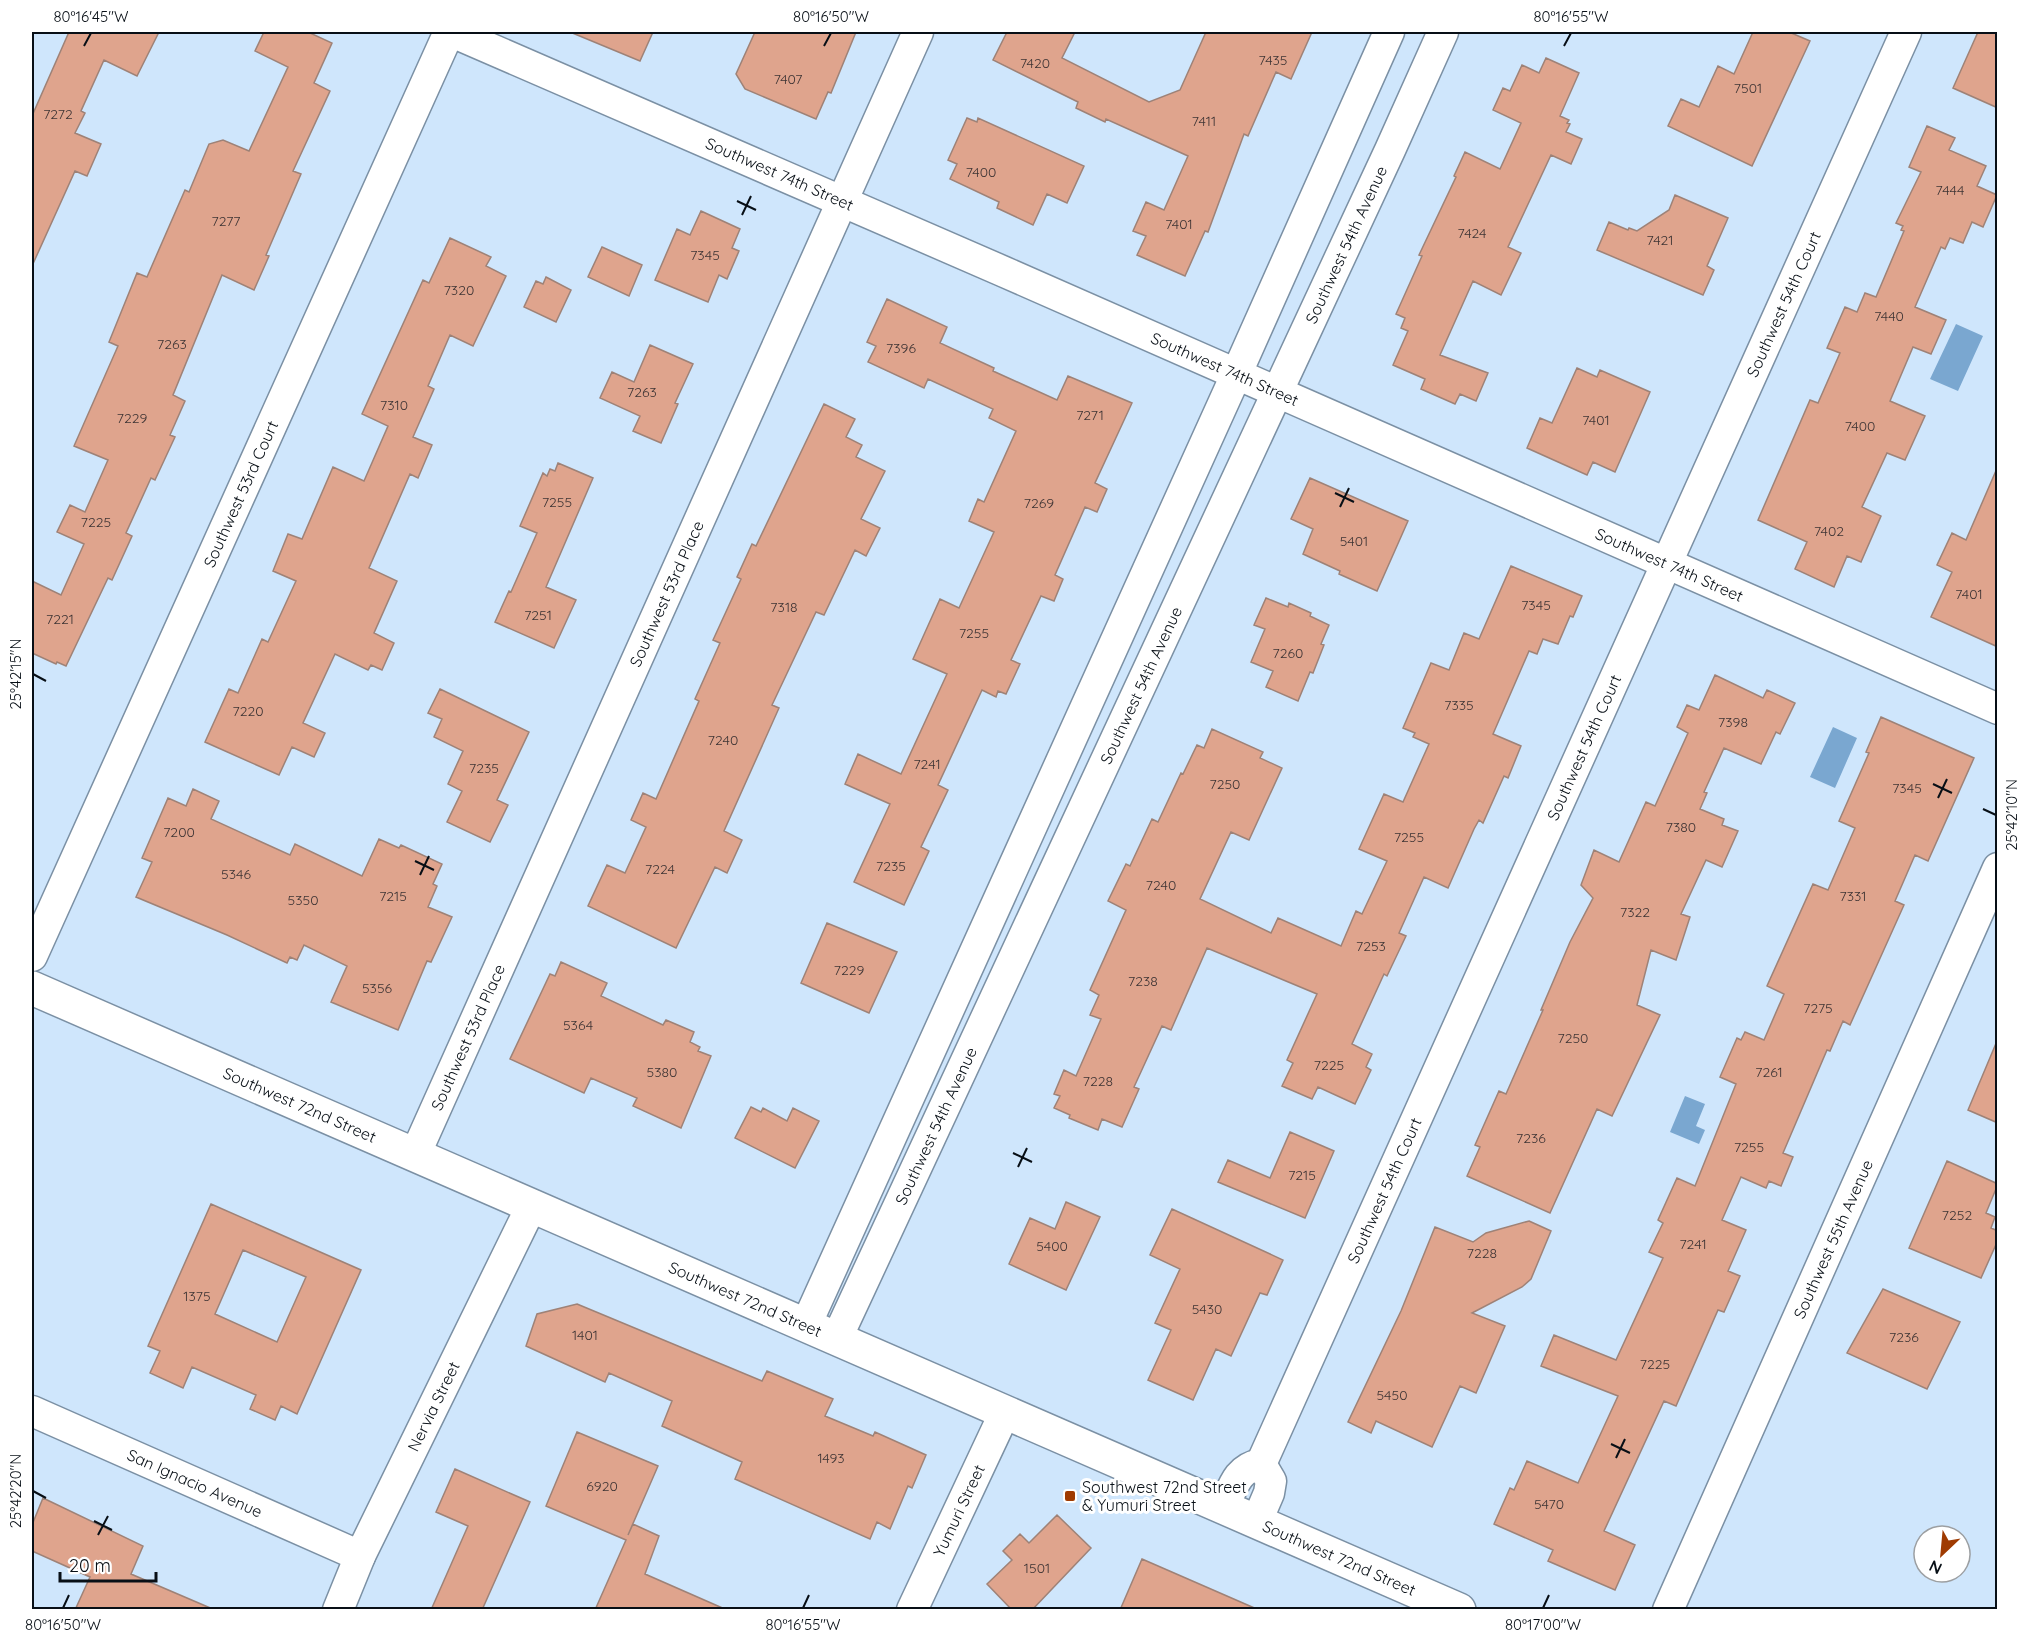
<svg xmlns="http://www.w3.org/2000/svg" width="2029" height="1641" viewBox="0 0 2029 1641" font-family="Quicksand,sans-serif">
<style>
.water{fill:#7aa7d0}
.building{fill:#dfa48d;stroke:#9e8277;stroke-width:1.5;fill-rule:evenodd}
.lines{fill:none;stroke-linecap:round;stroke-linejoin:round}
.street-casing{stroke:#7b90a4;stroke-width:33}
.secondary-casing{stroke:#7b90a4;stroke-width:36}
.street{stroke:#fff;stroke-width:30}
.secondary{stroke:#fff;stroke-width:33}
.ticks{fill:none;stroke:#080f16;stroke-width:2}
.poi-dot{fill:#9f3b02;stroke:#fff;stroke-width:2}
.labels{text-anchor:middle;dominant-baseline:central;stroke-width:6;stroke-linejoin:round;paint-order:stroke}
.number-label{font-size:14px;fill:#3e3434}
.street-label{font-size:16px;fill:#080f16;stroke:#fff}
.poi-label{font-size:16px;fill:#080f16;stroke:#fff;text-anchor:start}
.neatline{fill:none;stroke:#080f16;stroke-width:2}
.ticks-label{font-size:15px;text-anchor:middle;fill:#080f16}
</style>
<rect width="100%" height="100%" fill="#cfe6fc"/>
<path class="water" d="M1956,324L1983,336L1958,391L1930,379Z
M1833,727L1857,738L1835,788L1810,777Z
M1685,1096L1705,1104L1696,1126L1705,1130L1699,1144L1670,1132Z"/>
<path class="building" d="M69,32H159L137,76L104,60L81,111L85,113L75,133L101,144L87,176L75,171L32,266V116Z
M264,32H308L332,43L314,83L330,91L293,171L301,174L266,255L269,256L254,290L222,275L173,395L185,401L170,435L175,437L155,480L151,478L126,533L132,536L112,580L108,578L66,666L57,662L56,664L32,653V581L61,595L84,544L57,532L70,505L85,512L108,460L74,446L118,346L109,342L137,273L147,277L185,190L189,192L209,144L223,140L249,151L288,67L255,51Z
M570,32H653L640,61Z
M755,32H856L831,93L828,92L816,119L745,89L736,74Z
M1007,32H1075L1062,58L1149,102L1180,90L1206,32H1312L1291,79L1276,72L1248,136L1244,134L1208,232L1205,231L1185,276L1137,255L1146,236L1133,231L1146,202L1164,210L1188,156L1106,119L1105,122L1076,108L1078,102L993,60Z
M1753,32H1789L1810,41L1752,166L1668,126L1681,99L1699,107L1718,66L1734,74Z
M1978,32H1998V108L1953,88Z
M1546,58L1579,73L1560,116L1569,120L1567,123L1570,124L1566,132L1582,139L1571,164L1551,155L1508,247L1521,253L1501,295L1473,281L1440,355L1488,373L1476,401L1460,394L1455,404L1421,389L1425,379L1393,365L1408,331L1401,328L1405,318L1396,314L1422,256L1419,255L1456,177L1454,176L1465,152L1500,169L1521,123L1493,110L1503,88L1510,91L1522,65L1539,73Z
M967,118L977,122L978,118L1084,166L1067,203L1047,194L1033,225L997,208L999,202L950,179L957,164L948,160Z
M1927,126L1955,138L1949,150L1986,166L1977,186L1997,195L1983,227L1972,222L1963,243L1950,238L1945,249L1941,247L1915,307L1946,320L1931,354L1913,347L1890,401L1925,416L1905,460L1887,453L1862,507L1881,516L1861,562L1847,556L1834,587L1795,569L1807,542L1758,520L1810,400L1818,403L1840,353L1827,348L1845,307L1857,312L1865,293L1876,297L1904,231L1901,230L1903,226L1896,223L1921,172L1909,167Z
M1675,195L1728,218L1707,266L1714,270L1703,295L1597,250L1609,222L1628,230L1629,228L1637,231L1669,210Z
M701,211L740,229L732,248L739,251L727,279L719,275L708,302L655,280L677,229L690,235Z
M450,238L491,257L486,266L506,276L473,346L450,335L428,386L434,389L413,437L432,445L418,478L410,474L369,568L397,581L374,633L394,643L382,670L371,665L368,670L335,654L303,723L325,733L314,757L292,747L279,775L205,742L229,689L238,693L262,639L268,642L296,581L273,571L288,534L302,539L333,467L364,481L388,426L362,414L423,280L429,283Z
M602,247L642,265L629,296L588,277Z
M546,277L571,290L556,322L524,307L536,281L543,284Z
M887,299L947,327L940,343L994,368L993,371L1057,400L1068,376L1132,403L1095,483L1107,489L1097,512L1085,507L1055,575L1063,579L1054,601L1041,596L1011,660L1020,664L1006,694L998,691L996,697L982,690L938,785L948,790L921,847L929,851L904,905L854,882L890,804L845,784L858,754L901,774L947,674L913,659L940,599L959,608L994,532L969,521L978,499L984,502L1016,431L989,418L993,409L928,379L924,388L868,362L876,346L867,342Z
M650,345L693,364L675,403L678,404L661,443L633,431L640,416L600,398L612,372L634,382Z
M1577,368L1597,377L1600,370L1650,392L1615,472L1593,462L1587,475L1527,448L1540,418L1552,423Z
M824,404L855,419L846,437L862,445L856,457L885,471L861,519L880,528L866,556L855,550L824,615L816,612L772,705L779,708L724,831L742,840L727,873L715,867L676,948L588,906L607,865L625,873L646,827L631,820L643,793L656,799L699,701L695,699L720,643L713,640L741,579L737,577L752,544L756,546Z
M558,463L593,478L546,587L576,600L554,648L495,622L509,591L511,592L537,533L520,526L543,473L547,476L550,469L555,471Z
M1998,466V647L1931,617L1952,572L1937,565L1952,533L1966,540Z
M1310,478L1408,521L1377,591L1339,574L1340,571L1303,554L1313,529L1291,519Z
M1511,566L1582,596L1573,617L1570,616L1558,644L1543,639L1537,654L1529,651L1493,734L1521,746L1508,778L1504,776L1483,823L1479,820L1474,829L1448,888L1424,877L1399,933L1406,936L1387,976L1384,974L1352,1044L1372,1054L1366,1067L1371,1070L1355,1104L1318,1087L1312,1099L1282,1086L1293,1063L1287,1060L1317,994L1207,948L1171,1030L1162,1026L1134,1087L1139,1089L1122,1127L1102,1119L1098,1130L1069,1118L1070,1115L1054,1108L1060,1096L1054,1094L1064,1070L1076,1076L1101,1019L1090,1015L1099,995L1090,990L1126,910L1108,901L1126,864L1130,866L1152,819L1158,822L1181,773L1183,774L1197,745L1204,748L1212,729L1263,752L1260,758L1282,768L1249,840L1231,832L1200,899L1271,933L1278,918L1341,946L1356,911L1362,914L1387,861L1359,849L1384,794L1403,802L1429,744L1413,737L1415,733L1403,728L1431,663L1449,670L1464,633L1479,639Z
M1266,598L1288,607L1289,603L1311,613L1310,616L1329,625L1321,644L1324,645L1313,673L1310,672L1298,701L1266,687L1273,671L1251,662L1265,629L1254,625Z
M1715,675L1763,698L1767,690L1795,703L1780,734L1776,732L1761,764L1724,748L1704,792L1707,793L1700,809L1724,819L1722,825L1738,831L1722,867L1706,860L1681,914L1690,917L1676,960L1651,950L1637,1005L1660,1015L1612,1116L1597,1109L1550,1213L1467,1176L1480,1147L1475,1145L1499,1091L1506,1094L1543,1010H1541L1570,942L1593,898L1581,885L1594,850L1619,862L1646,802L1655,806L1688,733L1677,727L1687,705L1699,710Z
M440,689L529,732L497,800L508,805L490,842L447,822L462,791L448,784L463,751L434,737L442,719L428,713Z
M1881,717L1974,758L1928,861L1915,855L1895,901L1904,905L1850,1025L1843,1021L1830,1051L1827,1050L1783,1153L1793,1157L1781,1186L1769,1181L1766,1188L1741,1177L1722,1220L1746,1230L1728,1271L1740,1276L1724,1312L1718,1310L1676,1406L1664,1401L1604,1531L1635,1545L1615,1590L1548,1561L1553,1550L1494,1524L1510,1488L1514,1490L1527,1461L1578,1483L1618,1396L1541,1366L1554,1335L1616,1360L1663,1258L1649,1252L1663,1223L1658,1220L1677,1178L1695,1186L1736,1084L1720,1077L1737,1038L1741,1040L1745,1032L1764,1040L1784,994L1767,986L1813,884L1828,890L1855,828L1839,821L1869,753L1866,752Z
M193,789L219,801L211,819L290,855L295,844L362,876L379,839L399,848L401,845L442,864L433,884L437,886L428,907L452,917L431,962L427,961L398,1030L331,1002L347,966L304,945L297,960L290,957L287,963L227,935L136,897L152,862L142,858L168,798L186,806Z
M827,923L897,952L869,1013L801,983Z
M561,962L607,983L601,996L663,1025L666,1020L694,1032L690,1042L700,1047L698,1051L711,1056L681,1128L633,1106L637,1098L591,1078L584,1093L510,1059L550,974L555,976Z
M1997,1041H1998V1123L1968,1110Z
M751,1107L761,1112L763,1108L787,1121L793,1108L819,1121L795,1168L735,1138Z
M1290,1132L1334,1151L1305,1218L1218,1182L1228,1160L1270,1178Z
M1947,1161L1998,1184L1986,1213L1995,1217L1991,1228L1998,1231V1240L1981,1278L1909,1248Z
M1066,1202L1100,1217L1066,1290L1009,1264L1030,1218L1055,1229Z
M211,1204L361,1270L297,1414L281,1406L275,1420L250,1409L256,1395L192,1367L183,1388L150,1373L160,1351L148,1346ZM243,1250L306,1277L277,1342L215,1314Z
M1172,1209L1283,1260L1267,1295L1260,1293L1231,1356L1216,1349L1193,1400L1148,1380L1171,1330L1155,1323L1180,1269L1150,1255Z
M1529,1221L1551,1231L1531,1279L1522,1287L1472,1313L1505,1326L1476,1393L1460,1386L1432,1447L1376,1421L1371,1433L1348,1422L1401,1311L1435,1227L1473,1242L1486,1233Z
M1883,1289L1960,1322L1927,1389L1847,1353Z
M577,1304L762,1381L767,1371L833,1399L825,1416L873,1436L875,1432L926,1455L912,1488L908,1486L890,1529L877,1522L870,1539L735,1479L742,1462L662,1426L672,1401L609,1373L605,1382L526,1346L537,1314Z
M577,1432L658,1466L628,1535L633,1524L659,1536L645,1574L727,1610H595L626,1540L546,1506Z
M455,1469L530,1502L482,1610H431L468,1526L436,1512Z
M43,1498L143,1546L131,1574L215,1610H75L90,1577L32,1551V1525Z
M1057,1515L1091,1548L1032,1610H1012L987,1584L1012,1560L1003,1551L1020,1534L1029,1543Z
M1142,1559L1259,1610H1120Z"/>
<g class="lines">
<g class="street-casing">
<g id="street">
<path id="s1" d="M452,32C969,254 1482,483 1998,709"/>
<path id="s2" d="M32,956L449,32"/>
<path id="s3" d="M415,1155L918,32"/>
<path d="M806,1325L1236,375L1389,32"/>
<path id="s4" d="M837,1338L1390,150L1443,32"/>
<path id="s5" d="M32,1411L360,1556"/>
<path id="s6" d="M1261,1464L1906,32"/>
<path d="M1224,1507C1233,1487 1237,1468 1261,1464"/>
<path d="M1257,1521L1269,1493L1271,1481L1261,1464"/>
<path id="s7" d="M338,1610L360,1556L532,1205"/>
<path id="s8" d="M912,1610L1005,1412"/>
<path id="s9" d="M1668,1610L1998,868"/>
</g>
</g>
<g class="secondary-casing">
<g id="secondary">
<path id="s10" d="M32,988L1459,1610"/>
</g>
</g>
<use href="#street" class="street"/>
<use href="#secondary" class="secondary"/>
</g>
<path class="ticks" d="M84,46L91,33M824,46L831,33M1564,46L1571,33M737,201L756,210M742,215L751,196M1335,493L1354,502M1340,507L1349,488M33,674L46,681M1933,784L1952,793M1938,798L1947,779M1983,809L1996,815M415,861L434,870M420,875L429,856M1013,1153L1032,1162M1018,1167L1027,1148M1611,1444L1630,1453M1616,1458L1625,1439M33,1491L46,1498M94,1521L112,1530M98,1535L108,1516M63,1608L69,1595M803,1608L809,1595M1543,1608L1549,1595"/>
<rect class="poi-dot" x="1064" y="1490" width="12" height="12" rx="3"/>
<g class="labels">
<g class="number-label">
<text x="1273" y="60">7435</text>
<text x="1035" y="63">7420</text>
<text x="788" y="79">7407</text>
<text x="1748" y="88">7501</text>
<text x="58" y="114">7272</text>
<text x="1204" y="121">7411</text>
<text x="981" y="172">7400</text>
<text x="1950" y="190">7444</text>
<text x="226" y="221">7277</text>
<text x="1179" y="224">7401</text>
<text x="1472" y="233">7424</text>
<text x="1660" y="240">7421</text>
<text x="705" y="255">7345</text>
<text x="459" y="290">7320</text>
<text x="1889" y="316">7440</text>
<text x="172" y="344">7263</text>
<text x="901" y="348">7396</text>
<text x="642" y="392">7263</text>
<text x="394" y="405">7310</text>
<text x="1090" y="415">7271</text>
<text x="132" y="418">7229</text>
<text x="1596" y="420">7401</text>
<text x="1860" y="426">7400</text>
<text x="557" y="502">7255</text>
<text x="1039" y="503">7269</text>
<text x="96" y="522">7225</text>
<text x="1829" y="531">7402</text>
<text x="1354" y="541">5401</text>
<text x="1969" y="594">7401</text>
<text x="1536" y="605">7345</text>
<text x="784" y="607">7318</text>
<text x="538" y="615">7251</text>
<text x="60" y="619">7221</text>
<text x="974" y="633">7255</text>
<text x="1288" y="653">7260</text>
<text x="1459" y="705">7335</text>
<text x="248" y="711">7220</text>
<text x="1733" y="722">7398</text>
<text x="723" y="740">7240</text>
<text x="927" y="764">7241</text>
<text x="484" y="768">7235</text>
<text x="1225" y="784">7250</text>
<text x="1907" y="788">7345</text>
<text x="1681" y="827">7380</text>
<text x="179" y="832">7200</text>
<text x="1409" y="837">7255</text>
<text x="891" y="866">7235</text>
<text x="660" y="869">7224</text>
<text x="236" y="874">5346</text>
<text x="1161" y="885">7240</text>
<text x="393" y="896">7215</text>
<text x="1853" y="896">7331</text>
<text x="303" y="900">5350</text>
<text x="1635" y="912">7322</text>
<text x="1371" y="946">7253</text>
<text x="849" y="970">7229</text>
<text x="1143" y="981">7238</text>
<text x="377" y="988">5356</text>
<text x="1818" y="1008">7275</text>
<text x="578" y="1025">5364</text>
<text x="1573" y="1038">7250</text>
<text x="1329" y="1065">7225</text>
<text x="662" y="1072">5380</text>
<text x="1769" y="1072">7261</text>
<text x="1098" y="1081">7228</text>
<text x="1531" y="1138">7236</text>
<text x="1749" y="1147">7255</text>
<text x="1302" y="1175">7215</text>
<text x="1957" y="1215">7252</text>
<text x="1693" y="1244">7241</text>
<text x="1052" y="1246">5400</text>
<text x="1482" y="1253">7228</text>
<text x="197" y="1296">1375</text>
<text x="1207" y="1309">5430</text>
<text x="585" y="1335">1401</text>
<text x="1904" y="1337">7236</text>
<text x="1655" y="1364">7225</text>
<text x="1392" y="1395">5450</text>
<text x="831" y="1458">1493</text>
<text x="602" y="1486">6920</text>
<text x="1549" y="1504">5470</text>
<text x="1037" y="1568">1501</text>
</g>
<g class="street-label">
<text stroke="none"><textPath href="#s1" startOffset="357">Southwest 74th Street</textPath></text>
<text stroke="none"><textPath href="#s4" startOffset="1206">Southwest 54th Avenue</textPath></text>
<text stroke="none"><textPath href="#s6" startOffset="1272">Southwest 54th Court</textPath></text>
<text stroke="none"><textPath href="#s1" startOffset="843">Southwest 74th Street</textPath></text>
<text stroke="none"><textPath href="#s2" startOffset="507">Southwest 53rd Court</textPath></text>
<text stroke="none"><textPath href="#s1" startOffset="1329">Southwest 74th Street</textPath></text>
<text stroke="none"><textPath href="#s3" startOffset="615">Southwest 53rd Place</textPath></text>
<text stroke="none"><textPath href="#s4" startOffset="720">Southwest 54th Avenue</textPath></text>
<text stroke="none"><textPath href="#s6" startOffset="786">Southwest 54th Court</textPath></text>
<text stroke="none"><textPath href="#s3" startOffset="129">Southwest 53rd Place</textPath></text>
<text stroke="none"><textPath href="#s10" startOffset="292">Southwest 72nd Street</textPath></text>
<text stroke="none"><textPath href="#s4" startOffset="234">Southwest 54th Avenue</textPath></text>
<text stroke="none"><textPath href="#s6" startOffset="300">Southwest 54th Court</textPath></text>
<text stroke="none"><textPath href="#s9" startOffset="406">Southwest 55th Avenue</textPath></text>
<text stroke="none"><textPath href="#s10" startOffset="778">Southwest 72nd Street</textPath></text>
<text stroke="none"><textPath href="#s7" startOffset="225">Nervia Street</textPath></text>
<text stroke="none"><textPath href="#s5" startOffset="178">San Ignacio Avenue</textPath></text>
<text stroke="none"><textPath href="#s8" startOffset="110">Yumuri Street</textPath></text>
<text stroke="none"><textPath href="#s10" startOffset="1426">Southwest 72nd Street</textPath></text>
</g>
<g class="poi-label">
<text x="1082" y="1487">Southwest 72nd Street<tspan x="1082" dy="18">&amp; Yumuri Street</tspan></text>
</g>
</g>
<rect width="2029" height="1641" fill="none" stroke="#ffffff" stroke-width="66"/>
<g transform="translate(1942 1554) rotate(206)"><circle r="28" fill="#ffffff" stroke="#9c9fa2" stroke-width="1.5"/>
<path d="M0-4.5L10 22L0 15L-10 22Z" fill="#9f3b02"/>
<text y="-9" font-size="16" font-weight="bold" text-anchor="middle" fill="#080f16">N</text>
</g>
<path d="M60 1572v9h96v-9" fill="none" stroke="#080f16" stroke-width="3"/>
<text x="69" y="1572" font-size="18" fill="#080f16" stroke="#ffffff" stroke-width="4.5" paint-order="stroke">20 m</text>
<rect x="33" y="33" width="1963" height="1575" class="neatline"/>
<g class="ticks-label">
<text x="91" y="22">80°16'45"W</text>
<text x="831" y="22">80°16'50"W</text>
<text x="1571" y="22">80°16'55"W</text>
<text transform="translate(16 674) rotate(-90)" y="5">25°42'15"N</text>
<text transform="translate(2012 815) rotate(-90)" y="5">25°42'10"N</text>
<text transform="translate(16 1491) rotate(-90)" y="5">25°42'20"N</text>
<text x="63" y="1630">80°16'50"W</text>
<text x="803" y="1630">80°16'55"W</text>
<text x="1543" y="1630">80°17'00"W</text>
</g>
</svg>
